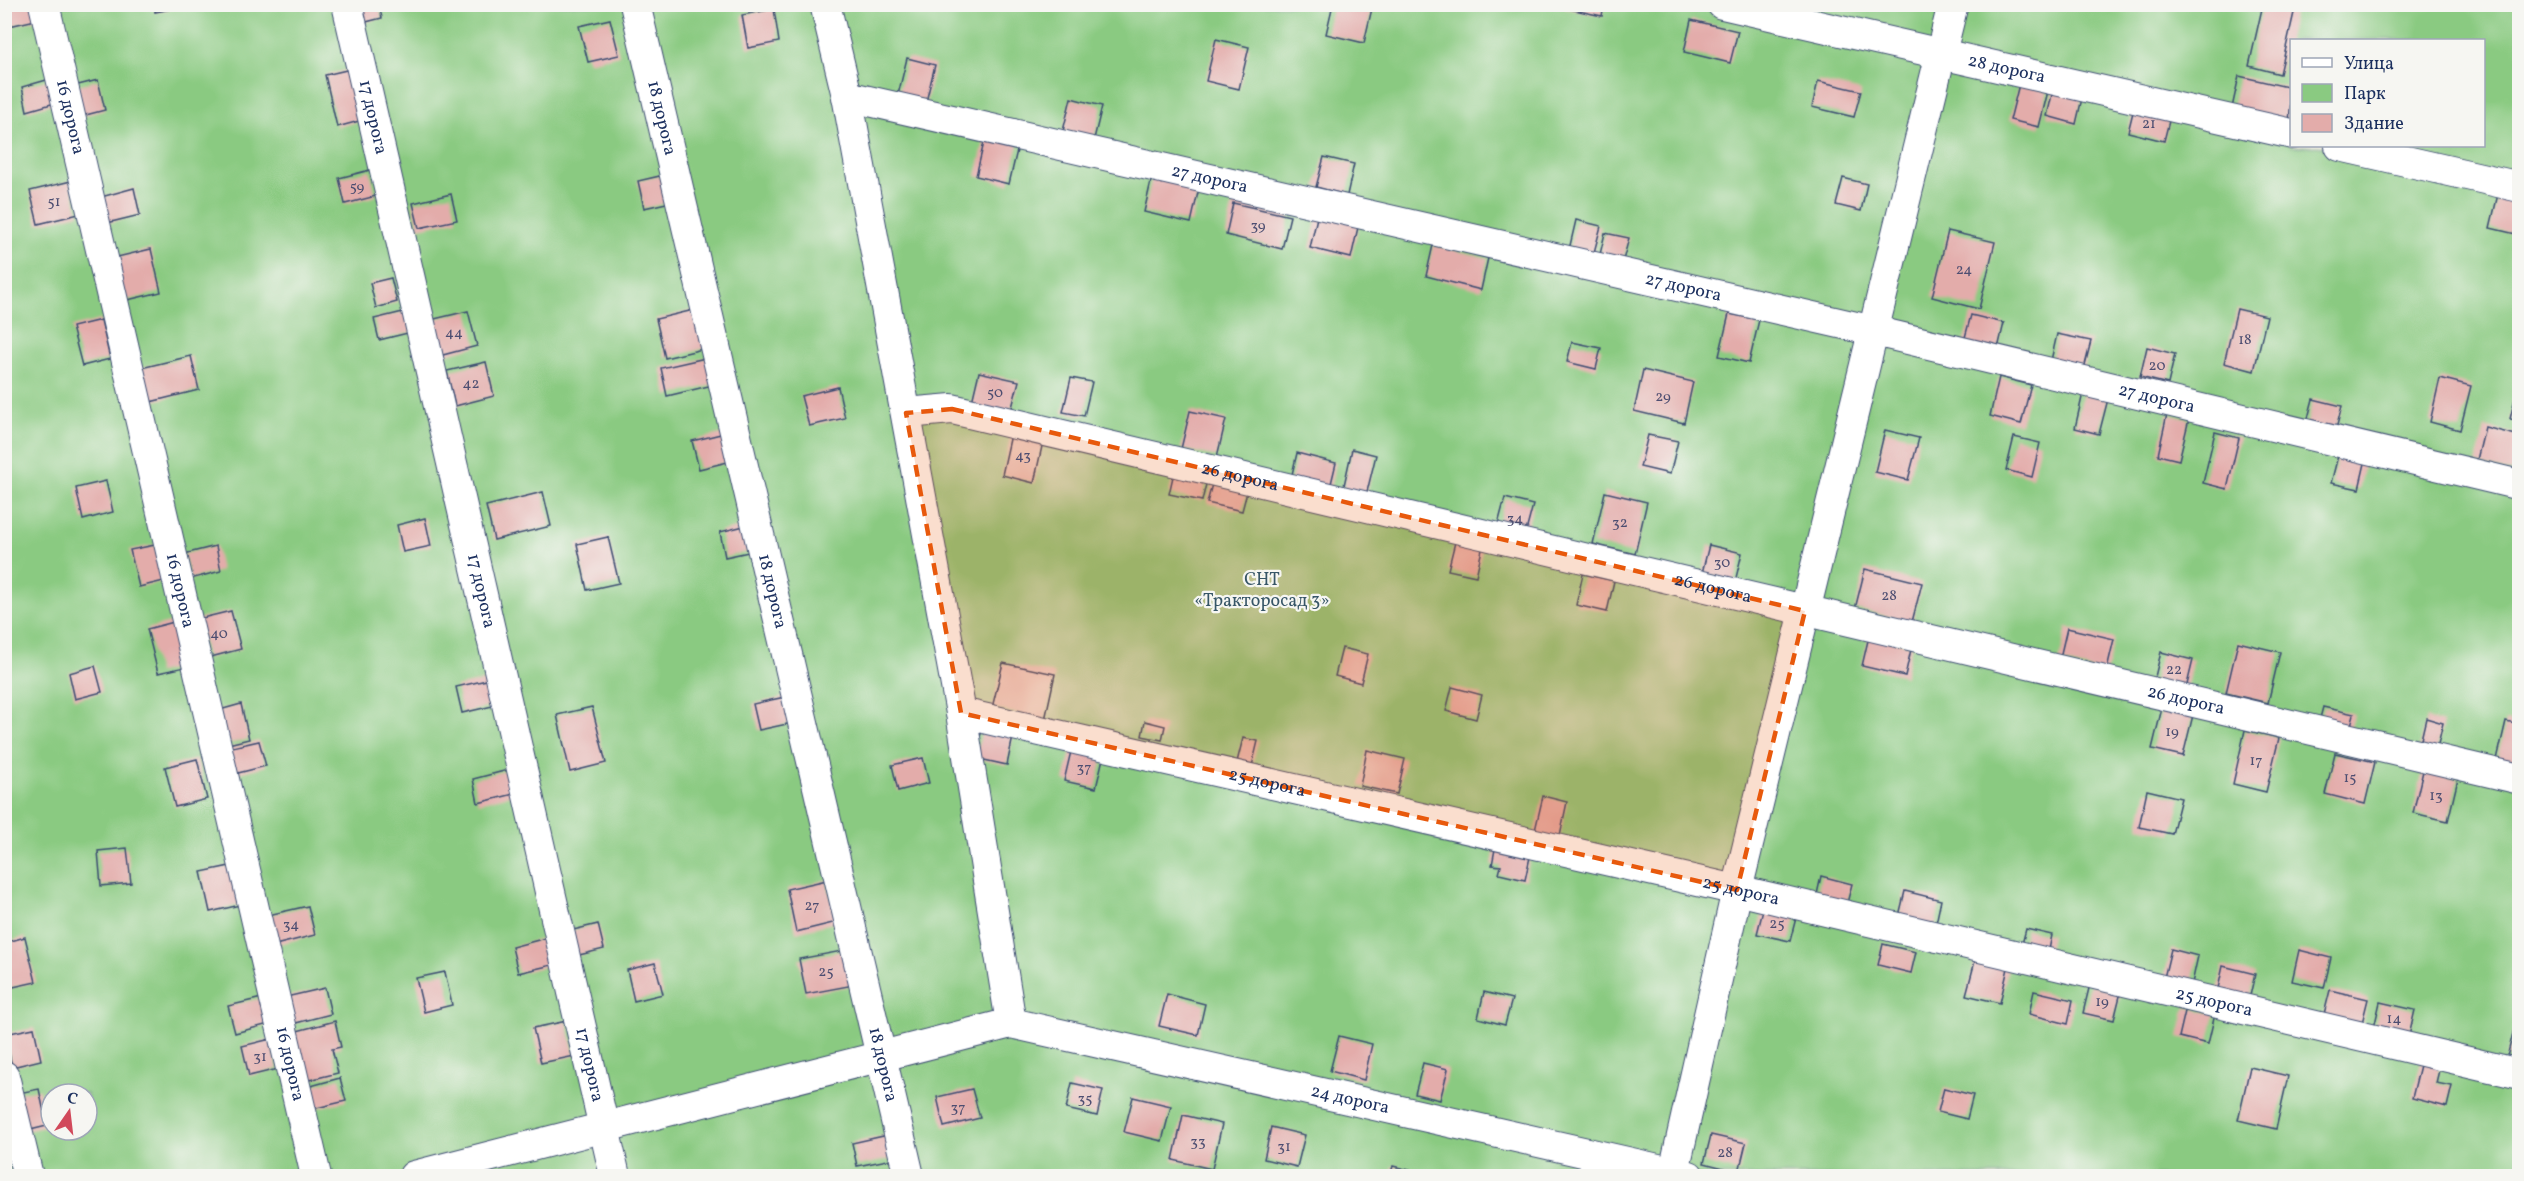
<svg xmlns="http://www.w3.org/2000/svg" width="2524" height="1181" viewBox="0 0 2524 1181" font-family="Vollkorn,serif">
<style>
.green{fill:#8aca81;stroke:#527c70;stroke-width:1.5;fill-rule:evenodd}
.building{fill:#e3acaa}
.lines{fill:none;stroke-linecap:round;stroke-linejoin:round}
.minor-casing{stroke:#3b4b71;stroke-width:32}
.minor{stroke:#fff;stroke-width:30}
.marked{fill:#e8590c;fill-opacity:0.2;stroke:#e8590c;stroke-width:4.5;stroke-dasharray:12 8;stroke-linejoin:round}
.labels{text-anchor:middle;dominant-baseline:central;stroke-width:4.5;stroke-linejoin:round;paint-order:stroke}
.number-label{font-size:15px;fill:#4d4e71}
.street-label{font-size:18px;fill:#1b2f5e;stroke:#f6f6f2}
.park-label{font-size:18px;fill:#375667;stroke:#f6f6f2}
</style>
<rect width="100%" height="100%" fill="#f6f6f2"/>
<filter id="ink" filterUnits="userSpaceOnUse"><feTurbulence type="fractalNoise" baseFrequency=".0167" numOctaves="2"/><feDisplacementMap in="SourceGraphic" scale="12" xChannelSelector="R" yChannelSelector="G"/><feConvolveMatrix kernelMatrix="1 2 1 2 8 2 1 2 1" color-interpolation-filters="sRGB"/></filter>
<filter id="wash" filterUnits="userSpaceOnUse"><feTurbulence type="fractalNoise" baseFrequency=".008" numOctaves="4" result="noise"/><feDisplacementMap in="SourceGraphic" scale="24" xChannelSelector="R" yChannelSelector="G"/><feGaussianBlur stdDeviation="1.35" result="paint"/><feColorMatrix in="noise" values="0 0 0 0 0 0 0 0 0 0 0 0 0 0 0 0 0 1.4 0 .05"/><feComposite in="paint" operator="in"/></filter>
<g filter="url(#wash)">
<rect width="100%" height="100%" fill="#f1ecda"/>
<path class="green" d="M5,5H2519V1176H5ZM2292,40H2484V146H2292ZM51,1094H87V1130H51Z"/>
<g id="blocks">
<path class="building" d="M5,4H36L40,19L5,27Z
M154,4H187V6L155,12Z
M358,4H379L382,18L362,23Z
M1333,4H1373L1364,43L1326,34Z
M1566,4H1604L1602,16L1565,8Z
M2263,4H2296L2280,74L2249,66Z
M774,9L779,42L748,48L742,15Z
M610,19L619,55L588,62L579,26Z
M1691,20L1738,31L1730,63L1684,52Z
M1216,39L1249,47L1239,89L1206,81Z
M907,58L935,65L926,102L898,95Z
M351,69L363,120L337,127L325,75Z
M2239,76L2292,88L2289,122L2232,108Z
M50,79L55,103L27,111L22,87Z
M98,80L105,110L82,116L74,86Z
M1818,81L1861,91L1854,117L1812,107Z
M2019,84L2048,91L2039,127L2010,120Z
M2054,86L2083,94L2076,124L2047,116Z
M1071,98L1102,106L1094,139L1063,131Z
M2134,108L2170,117L2164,141L2128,132Z
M986,134L1019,142L1009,184L976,176Z
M1324,157L1354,164L1347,195L1316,187Z
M370,170L376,196L345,204L339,178Z
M664,175L671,202L644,208L638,181Z
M1152,177L1199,188L1191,223L1144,212Z
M1843,178L1867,184L1861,211L1836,205Z
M71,181L79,214L38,224L30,191Z
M134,188L140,215L107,223L101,197Z
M451,194L457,220L419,228L413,203Z
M2498,194L2520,199V235L2490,228Z
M1233,203L1290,216L1282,249L1226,235Z
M1318,213L1359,223L1351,258L1310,248Z
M1576,220L1601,226L1592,260L1568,254Z
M1948,231L1995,242L1979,309L1932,297Z
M1605,233L1629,238L1621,268L1598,263Z
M1433,245L1488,258L1481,290L1426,276Z
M151,249L161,292L123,301L113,258Z
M391,278L397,302L376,308L370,283Z
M702,308L711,347L665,358L656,319Z
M2237,309L2267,316L2254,371L2224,363Z
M407,311L412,332L379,340L374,319Z
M468,311L477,346L439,356L430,320Z
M1729,314L1759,320L1749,363L1719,356Z
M1971,315L2004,323L1997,353L1963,345Z
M101,320L110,359L82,366L72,327Z
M2057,334L2091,341L2083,373L2050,365Z
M1572,342L1601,348L1596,369L1567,362Z
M2147,347L2175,354L2168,384L2140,377Z
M191,356L199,390L146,403L137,369Z
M710,357L717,384L667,396L661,368Z
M486,362L494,396L455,406L447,371Z
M1643,370L1693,382L1684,423L1634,411Z
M979,372L1019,381L1010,415L971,406Z
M1999,377L2031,385L2021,424L1990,416Z
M1071,378L1092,382L1084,416L1063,412Z
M2440,378L2471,386L2460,430L2430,422Z
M2519,382H2520V421L2510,419Z
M838,387L845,418L809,426L801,396Z
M2083,393L2108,399L2099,434L2075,428Z
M2313,399L2342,406L2335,433L2306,426Z
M1190,411L1226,419L1217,457L1181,449Z
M2167,414L2189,419L2179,460L2158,455Z
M2485,427L2520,436V474L2476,464Z
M1012,430L1044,437L1034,483L1002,475Z
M1885,430L1919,438L1908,480L1875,472Z
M729,432L736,460L699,469L692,441Z
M2215,432L2239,438L2227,489L2203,483Z
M1648,435L1678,441L1670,474L1640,467Z
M2014,437L2040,443L2032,477L2006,470Z
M1352,449L1376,455L1366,496L1343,490Z
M2339,452L2366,459L2359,489L2331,483Z
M1297,453L1336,463L1329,492L1290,483Z
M1174,472L1207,480L1202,501L1169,494Z
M106,481L113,512L83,520L76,488Z
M1212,484L1247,492L1242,511L1207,503Z
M543,492L551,526L494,540L486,506Z
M1605,492L1647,502L1635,554L1593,544Z
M1505,498L1533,505L1524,539L1496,532Z
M425,518L431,546L403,552L397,525Z
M752,524L758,550L725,557L720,532Z
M608,537L619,583L587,590L577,544Z
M1456,538L1483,545L1476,576L1448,570Z
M155,545L164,581L139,587L130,550Z
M1709,545L1742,553L1735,582L1702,573Z
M216,546L221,571L190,579L184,554Z
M1865,569L1922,583L1912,622L1855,609Z
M1583,574L1614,581L1607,612L1576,605Z
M231,611L241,649L207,658L198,619Z
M174,622L185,667L158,673L147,629Z
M2067,628L2114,639L2106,673L2059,662Z
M1869,636L1912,645L1905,676L1862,666Z
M2238,642L2280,652L2268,703L2226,693Z
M1342,648L1368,654L1361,683L1335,676Z
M2161,652L2193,660L2186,689L2154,681Z
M1003,663L1055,674L1045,720L992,708Z
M95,666L102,692L75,699L69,673Z
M491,679L497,705L462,713L456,687Z
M1452,687L1482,695L1476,719L1446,711Z
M785,697L792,723L759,730L753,704Z
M241,704L249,739L224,745L216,711Z
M592,707L606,763L570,772L557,715Z
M2323,707L2354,714L2350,729L2319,722Z
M2162,708L2193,715L2183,756L2152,749Z
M2426,718L2443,723L2436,753L2419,748Z
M1145,721L1165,726L1162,740L1142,736Z
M2506,721L2520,724V774L2495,768Z
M983,725L1014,732L1007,765L975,758Z
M2245,730L2279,738L2266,792L2233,784Z
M1243,738L1258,741L1252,766L1237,762Z
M259,741L266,766L234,774L228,748Z
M1072,747L1104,754L1096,788L1064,781Z
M1367,750L1405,759L1397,794L1360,786Z
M2335,753L2375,762L2365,804L2325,794Z
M923,758L929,783L898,791L892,765Z
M197,759L207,799L175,807L165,767Z
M508,770L514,794L478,803L473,779Z
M2423,771L2458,779L2448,821L2413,813Z
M2147,790L2181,798L2172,834L2139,827Z
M1543,796L1567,802L1558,845L1533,839Z
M127,848L131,883L101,886L98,851Z
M1495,849L1530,857L1525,880L1499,874L1501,866L1492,865Z
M230,866L240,905L210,912L201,872Z
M1821,876L1852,884L1846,907L1816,899Z
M827,880L837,922L796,932L787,889Z
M1905,891L1941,900L1935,928L1898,920Z
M308,906L315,935L275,945L268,915Z
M1764,906L1797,914L1790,941L1757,934Z
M598,924L604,949L575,956L569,931Z
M2026,929L2052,935L2048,955L2021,948Z
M25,937L36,982L4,989V943Z
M546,938L552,965L518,973L512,947Z
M1883,944L1916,952L1911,973L1878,965Z
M2171,949L2198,956L2191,988L2163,982Z
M847,950L854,985L806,994L799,959Z
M2299,950L2331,958L2324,988L2292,981Z
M1975,961L2008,968L2000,1003L1966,995Z
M655,963L663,994L634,1001L627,970Z
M2223,966L2255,974L2247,1009L2215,1002Z
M445,972L452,1005L424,1012L416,978Z
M2090,984L2121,992L2114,1020L2083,1013Z
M325,988L331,1014L292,1024L286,997Z
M2330,990L2368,999L2361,1027L2323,1018Z
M2034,991L2073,1000L2068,1024L2029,1014Z
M1484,992L1512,999L1505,1025L1478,1018Z
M1167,994L1205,1004L1198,1035L1159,1026Z
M262,998L269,1024L235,1033L228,1006Z
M2380,1002L2415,1010L2409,1036L2374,1028Z
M2186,1007L2215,1014L2208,1044L2179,1037Z
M335,1021L341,1047L332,1049L338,1073L305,1081L293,1032Z
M567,1021L575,1056L541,1063L533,1028Z
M34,1028L41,1060L12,1067L5,1034Z
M2514,1029L2520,1030V1060L2507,1057Z
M1339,1036L1372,1044L1364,1080L1330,1071Z
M271,1039L278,1069L249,1076L242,1046Z
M2421,1061L2440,1066L2436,1083L2452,1086L2447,1107L2412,1098Z
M1423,1063L1448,1069L1440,1100L1415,1094Z
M2250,1067L2288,1076L2276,1129L2238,1120Z
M340,1078L346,1101L312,1109L307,1087Z
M1072,1083L1103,1090L1097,1116L1066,1109Z
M1944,1088L1973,1095L1967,1119L1938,1112Z
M39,1089L47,1126L26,1131L18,1093Z
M972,1089L980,1118L944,1127L937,1097Z
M1133,1097L1171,1106L1162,1141L1124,1132Z
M1183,1115L1222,1124L1212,1169L1173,1160Z
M1271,1127L1305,1135L1297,1167L1264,1159Z
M888,1135L893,1159L857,1166L852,1143Z
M1711,1135L1746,1143L1739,1172L1704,1163Z
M1393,1166L1433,1176H1390Z"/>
</g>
</g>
<g filter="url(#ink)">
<use href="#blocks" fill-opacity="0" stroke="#3b4b71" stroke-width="1.5"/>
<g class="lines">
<g class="minor-casing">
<g id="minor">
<path id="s1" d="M44,4L316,1176"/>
<path id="s2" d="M347,4L615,1176"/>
<path id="s3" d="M635,4L909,1176"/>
<path d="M825,4L847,96L961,713L1011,1023"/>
<path id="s4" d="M1722,4L2292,134"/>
<path id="s5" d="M847,96L1874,331L2520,485"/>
<path d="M2340,146L2520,187"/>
<path id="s6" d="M906,413L952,409L2520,779"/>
<path id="s7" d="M961,713L1737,890L2520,1074"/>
<path d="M4,1076L28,1176"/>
<path id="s8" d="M414,1176L1011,1023L1689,1176"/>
<path d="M1673,1176L1737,890L1953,4"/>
</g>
</g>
<use href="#minor" class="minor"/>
</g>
</g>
<path class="marked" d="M952,409L1805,611L1737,890L961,713L906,413Z"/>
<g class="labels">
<g class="number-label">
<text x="2149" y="124">21</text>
<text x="357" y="187">59</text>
<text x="54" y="202">51</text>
<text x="1258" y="226">39</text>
<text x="1964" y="270">24</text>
<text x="454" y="333">44</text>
<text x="2245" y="340">18</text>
<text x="2157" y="366">20</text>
<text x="471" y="384">42</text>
<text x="995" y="393">50</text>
<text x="1663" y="397">29</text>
<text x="1023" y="456">43</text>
<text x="1515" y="519">34</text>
<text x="1620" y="523">32</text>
<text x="1722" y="563">30</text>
<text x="1889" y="596">28</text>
<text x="219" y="634">40</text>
<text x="2174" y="670">22</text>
<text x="2172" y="732">19</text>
<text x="2256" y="761">17</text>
<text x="1084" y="768">37</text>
<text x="2350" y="778">15</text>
<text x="2436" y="796">13</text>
<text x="812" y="906">27</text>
<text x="1777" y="924">25</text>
<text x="291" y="925">34</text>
<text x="826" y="972">25</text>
<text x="2102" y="1002">19</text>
<text x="2394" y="1019">14</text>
<text x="260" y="1057">31</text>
<text x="1085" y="1099">35</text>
<text x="958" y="1108">37</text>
<text x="1198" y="1142">33</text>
<text x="1284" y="1147">31</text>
<text x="1725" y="1153">28</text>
</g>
<g class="street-label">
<text stroke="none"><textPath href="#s4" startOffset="292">28 дорога</textPath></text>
<text stroke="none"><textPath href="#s1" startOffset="116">16 дорога</textPath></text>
<text stroke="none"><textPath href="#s2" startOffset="116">17 дорога</textPath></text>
<text stroke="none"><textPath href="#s3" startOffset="117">18 дорога</textPath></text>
<text stroke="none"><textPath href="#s5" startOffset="372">27 дорога</textPath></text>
<text stroke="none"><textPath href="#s5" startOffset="858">27 дорога</textPath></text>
<text stroke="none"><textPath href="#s5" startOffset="1344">27 дорога</textPath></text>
<text stroke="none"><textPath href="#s6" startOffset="342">26 дорога</textPath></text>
<text stroke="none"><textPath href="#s6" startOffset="828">26 дорога</textPath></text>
<text stroke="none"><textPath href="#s1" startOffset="602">16 дорога</textPath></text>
<text stroke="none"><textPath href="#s2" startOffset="602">17 дорога</textPath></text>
<text stroke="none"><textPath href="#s3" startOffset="603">18 дорога</textPath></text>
<text stroke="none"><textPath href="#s6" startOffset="1314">26 дорога</textPath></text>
<text stroke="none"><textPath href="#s7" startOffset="314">25 дорога</textPath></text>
<text stroke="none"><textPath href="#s7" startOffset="800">25 дорога</textPath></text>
<text stroke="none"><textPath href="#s7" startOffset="1286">25 дорога</textPath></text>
<text stroke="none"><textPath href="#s1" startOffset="1088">16 дорога</textPath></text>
<text stroke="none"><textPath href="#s2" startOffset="1088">17 дорога</textPath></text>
<text stroke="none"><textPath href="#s3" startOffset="1089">18 дорога</textPath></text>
<text stroke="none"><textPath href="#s8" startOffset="964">24 дорога</textPath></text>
</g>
<g class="park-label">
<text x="1262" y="580">СНТ<tspan x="1262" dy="21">«Тракторосад 3»</tspan></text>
</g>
</g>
<rect width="2524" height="1181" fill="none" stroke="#f6f6f2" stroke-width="24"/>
<rect x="2290" y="39" width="195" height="108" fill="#f6f6f2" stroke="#9ea6b7" stroke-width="1.5"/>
<rect x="2302" y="58" width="30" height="9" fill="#ffffff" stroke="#9ea6b7" stroke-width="1.5"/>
<text x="2344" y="69" font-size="18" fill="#1b2f5e">Улица</text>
<rect x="2302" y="84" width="30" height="18" fill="#8aca81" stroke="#9ea6b7" stroke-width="1.5"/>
<text x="2344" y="99" font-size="18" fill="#1b2f5e">Парк</text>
<rect x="2302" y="114" width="30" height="18" fill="#e3acaa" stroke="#9ea6b7" stroke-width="1.5"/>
<text x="2344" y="129" font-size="18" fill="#1b2f5e">Здание</text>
<g transform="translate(69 1112) rotate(14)"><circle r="28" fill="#f6f6f2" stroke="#9ea6b7" stroke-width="1.5"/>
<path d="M0-4.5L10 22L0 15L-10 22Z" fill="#d1495b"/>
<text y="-9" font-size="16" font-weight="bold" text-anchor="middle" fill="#1b2f5e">С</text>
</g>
</svg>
